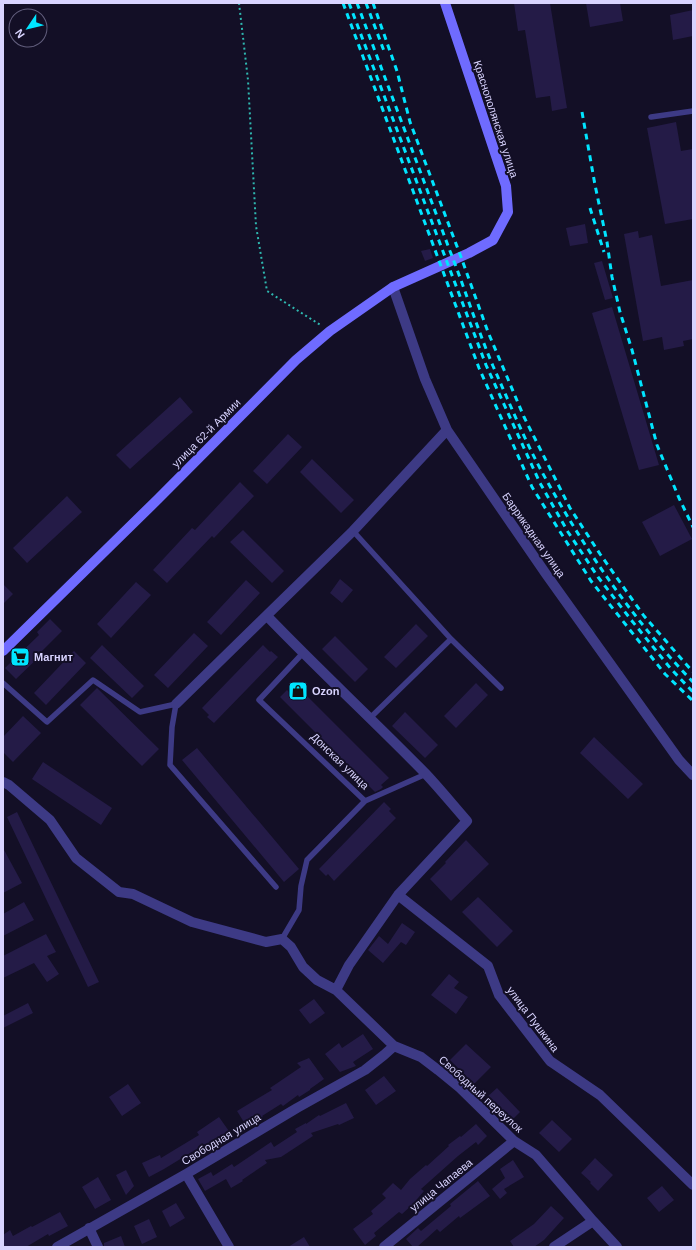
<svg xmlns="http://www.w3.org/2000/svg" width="696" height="1250" viewBox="0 0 696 1250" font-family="Helvetica,sans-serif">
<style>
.building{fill:#241b47}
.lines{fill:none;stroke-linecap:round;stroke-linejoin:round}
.path{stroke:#2fb8b0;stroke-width:2;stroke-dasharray:2 3;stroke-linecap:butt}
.lane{stroke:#3d3a85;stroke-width:5.5}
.street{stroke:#3d3a85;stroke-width:10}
.secondary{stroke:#6f6bff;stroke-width:10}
.rail{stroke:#00e5ff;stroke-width:3;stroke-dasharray:6 5;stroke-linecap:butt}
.labels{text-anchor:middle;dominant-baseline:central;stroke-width:4;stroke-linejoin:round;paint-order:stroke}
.street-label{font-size:11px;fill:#d9d4ff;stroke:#130f26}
.poi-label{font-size:11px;font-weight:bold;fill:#d9d4ff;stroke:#130f26;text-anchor:start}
</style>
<rect width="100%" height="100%" fill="#130f26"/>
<path class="building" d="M514,3H550L567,108L552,111L550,96L536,98L525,30L518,31Z
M586,3H620L623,21L590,27Z
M693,10V36L673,40L670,15Z
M676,122L681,151L693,149V219L665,224L647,128Z
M585,224L588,243L570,246L566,228Z
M638,231L639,238L652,235L661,286L693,280V339L683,341L684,346L664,350L662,337L643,341L624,234Z
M430,249L433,258L425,261L421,251Z
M602,261L613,298L605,300L594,263Z
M612,307L659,465L639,470L592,313Z
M180,397L193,412L130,469L116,455Z
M288,434L302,447L267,484L253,471Z
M312,459L354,500L341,513L300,472Z
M240,482L254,496L214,538L212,536L167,583L153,570L192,528L195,530Z
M67,496L82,512L27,563L13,548Z
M674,505L692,539L660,556L642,522Z
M243,530L284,571L272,583L230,542Z
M340,579L353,590L342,603L330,593Z
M246,580L260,593L221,635L207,622Z
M136,582L151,595L111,638L97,624Z
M3,584L13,594L3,604Z
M50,619L62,631L39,654L41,655L16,679L5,668L39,635L37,632Z
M416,624L428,636L396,668L384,657Z
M194,633L208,646L168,688L154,675Z
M335,636L368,669L355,682L322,649Z
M102,645L144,686L132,698L90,658Z
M263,645L270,652L271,651L278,657L214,723L207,717L209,715L202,708Z
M74,651L86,663L46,705L34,693Z
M476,683L488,695L456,728L444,716Z
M296,685L389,778L381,785L383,787L381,789L375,792L280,697L287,690L289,692Z
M97,688L159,749L142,766L80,705Z
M405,712L438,745L425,758L392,726Z
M23,716L41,733L13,762L3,752V737Z
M594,737L643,784L628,799L580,753Z
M197,748L299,869L284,882L182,760Z
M43,762L112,808L101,825L32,779Z
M384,802L391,809L389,811L396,818L334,881L328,874L326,876L319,869Z
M17,812L99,982L88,987L7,817Z
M466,840L489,864L451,901L430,879L446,863L445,862Z
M3,848L22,883L3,893Z
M478,897L513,931L497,947L462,912Z
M24,902L34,920L3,936V914Z
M402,923L415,932L406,945L401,942L383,963L368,950L379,936L388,944Z
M46,934L56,952L47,956L59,974L47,982L34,963L3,978V956Z
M449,974L459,982L454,988L468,997L456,1014L431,995Z
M314,999L325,1013L310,1024L299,1010Z
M28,1003L33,1013L3,1028V1016Z
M363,1034L373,1049L353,1062L356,1066L340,1072L325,1054L339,1043L342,1048Z
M466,1044L491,1067L474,1084L450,1060Z
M309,1058L324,1079L310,1089V1090L299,1097L298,1095L283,1106L281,1104L262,1116L263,1117L247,1127L237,1111L272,1090L270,1088L301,1067L297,1063Z
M384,1076L396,1091L376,1105L365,1090Z
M128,1084L141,1103L122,1116L109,1097Z
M497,1088L520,1112L511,1121L487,1097Z
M346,1103L354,1118L339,1125L338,1124L311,1133L313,1136L281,1157L265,1160L267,1163L242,1180L243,1181L231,1188L226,1179L205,1191L198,1179L211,1172L213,1176L232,1164L234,1167L271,1142L274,1147L297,1132L295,1129L306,1123V1124L319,1115L320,1116Z
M219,1117L231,1134L208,1149L205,1144L164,1169L149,1177L142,1163L160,1155L161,1158L199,1135L197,1132Z
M552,1120L572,1139L559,1152L539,1133Z
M476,1124L487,1136L478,1145L476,1142L458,1156L421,1189L424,1191L412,1205L402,1214L399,1212L374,1233L376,1236L365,1245L353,1229L373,1214L371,1211L386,1198L382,1194L393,1183L401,1190L410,1179L426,1165L427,1166L449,1146L448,1145L460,1136L461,1137Z
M595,1158L613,1175L598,1191L590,1183L591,1182L581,1173Z
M513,1160L524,1177L504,1189L507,1193L500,1199L492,1189L505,1178L500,1169Z
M126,1170L134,1186L126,1195L116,1175Z
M98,1177L111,1200L95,1209L82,1187Z
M478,1181L490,1196L460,1218L459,1216L440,1232L437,1229L417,1247H413L406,1239L418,1228L421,1231L451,1206L450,1204Z
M662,1186L674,1200L659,1212L647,1198Z
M176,1203L185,1218L170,1227L162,1211Z
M551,1206L564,1218L544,1240L534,1247H514L510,1241L534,1224Z
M60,1212L68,1226L49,1236L48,1234L26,1247H3V1235L10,1230L13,1236L31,1226L32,1227Z
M149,1219L157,1237L142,1244L134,1226Z
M121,1236L125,1247H104V1243Z
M304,1237L310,1247H288Z"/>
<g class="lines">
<path class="path" d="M239,3L248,80L256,226L267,291L322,326"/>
<path class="lane" d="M651,117L693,111
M353,531L451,639L501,688
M3,683L47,722L93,680L140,712L176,704L172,727L170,765L276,887
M370,718L451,639
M365,801L426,774
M282,939L299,910L301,886L307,860L365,801L259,700L303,653"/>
<path class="street" d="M393,287L425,379L447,430L546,574L679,760L693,775
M267,616C319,670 373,720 425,773C440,789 453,805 467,821L398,895L349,965L336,990
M176,704L353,531L447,430
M3,782L9,785L50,820L76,858L119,892L133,894L192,922L266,942L282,939L291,947L303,967L317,980L336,990L394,1046L421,1057L438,1070L460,1088L514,1141L536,1155L593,1221L617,1247
M398,895L488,966L499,995L550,1061L600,1095L693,1185
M186,1174L229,1247
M89,1228L98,1247
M57,1247L186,1174L297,1108L365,1070L384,1055L394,1046
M384,1247L514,1141
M554,1247L593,1221"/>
<path class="secondary" d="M3,651L158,499L296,360L330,331L393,287L469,253L493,240L508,212L506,186L445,3"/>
<path class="rail" d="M343,3L479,368L532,487L591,581L665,674L693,701
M349,3L486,365L540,483L568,532L598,577L632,621L671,669L693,692
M357,3C388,86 419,168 450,251C465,289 477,328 493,366C510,404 526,444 547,481C587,553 635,622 693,682
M366,3L384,51
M373,3L397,71L410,122L461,257L488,332L524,417L570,508L600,554L644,616L693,672
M582,112L595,185L607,242L612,277L620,312L632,350L657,445L679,498L693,527
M590,208L604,252"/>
</g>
<defs>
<g id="supermarket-square" transform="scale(1)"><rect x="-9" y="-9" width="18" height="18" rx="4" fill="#00e5ff" stroke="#130f26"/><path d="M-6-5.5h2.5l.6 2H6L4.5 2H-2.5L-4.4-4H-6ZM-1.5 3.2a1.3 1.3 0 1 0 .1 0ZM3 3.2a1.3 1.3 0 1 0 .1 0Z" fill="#111"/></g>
<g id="shop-square" transform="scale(1)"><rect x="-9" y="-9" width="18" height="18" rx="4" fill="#00e5ff" stroke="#130f26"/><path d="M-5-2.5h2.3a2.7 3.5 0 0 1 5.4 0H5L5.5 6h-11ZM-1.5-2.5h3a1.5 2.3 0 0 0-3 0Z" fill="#111"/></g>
</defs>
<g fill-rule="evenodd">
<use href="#supermarket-square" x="20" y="657"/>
<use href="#shop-square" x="298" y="691"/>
</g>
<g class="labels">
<g class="street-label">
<text transform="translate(496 119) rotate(72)">Краснополянская улица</text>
<text transform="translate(206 433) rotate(-45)">улица 62-й Армии</text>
<text transform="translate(534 535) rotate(55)">Баррикадная улица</text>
<text transform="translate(340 761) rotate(44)">Донская улица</text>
<text transform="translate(533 1019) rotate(53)">улица Пушкина</text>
<text transform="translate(481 1094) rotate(42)">Свободный переулок</text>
<text transform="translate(221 1139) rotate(-31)">Свободная улица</text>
<text transform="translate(441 1185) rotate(-39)">улица Чапаева</text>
</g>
<g class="poi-label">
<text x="34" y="657">Магнит</text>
<text x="312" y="691">Ozon</text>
</g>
</g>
<rect width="696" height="1250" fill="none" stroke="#d9d4ff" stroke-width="8"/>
<g transform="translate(28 28) rotate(235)"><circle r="19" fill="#130f26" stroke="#625e7d"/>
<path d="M0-3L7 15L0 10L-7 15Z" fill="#00e5ff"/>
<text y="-6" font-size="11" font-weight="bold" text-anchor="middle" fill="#d9d4ff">N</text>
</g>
</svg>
